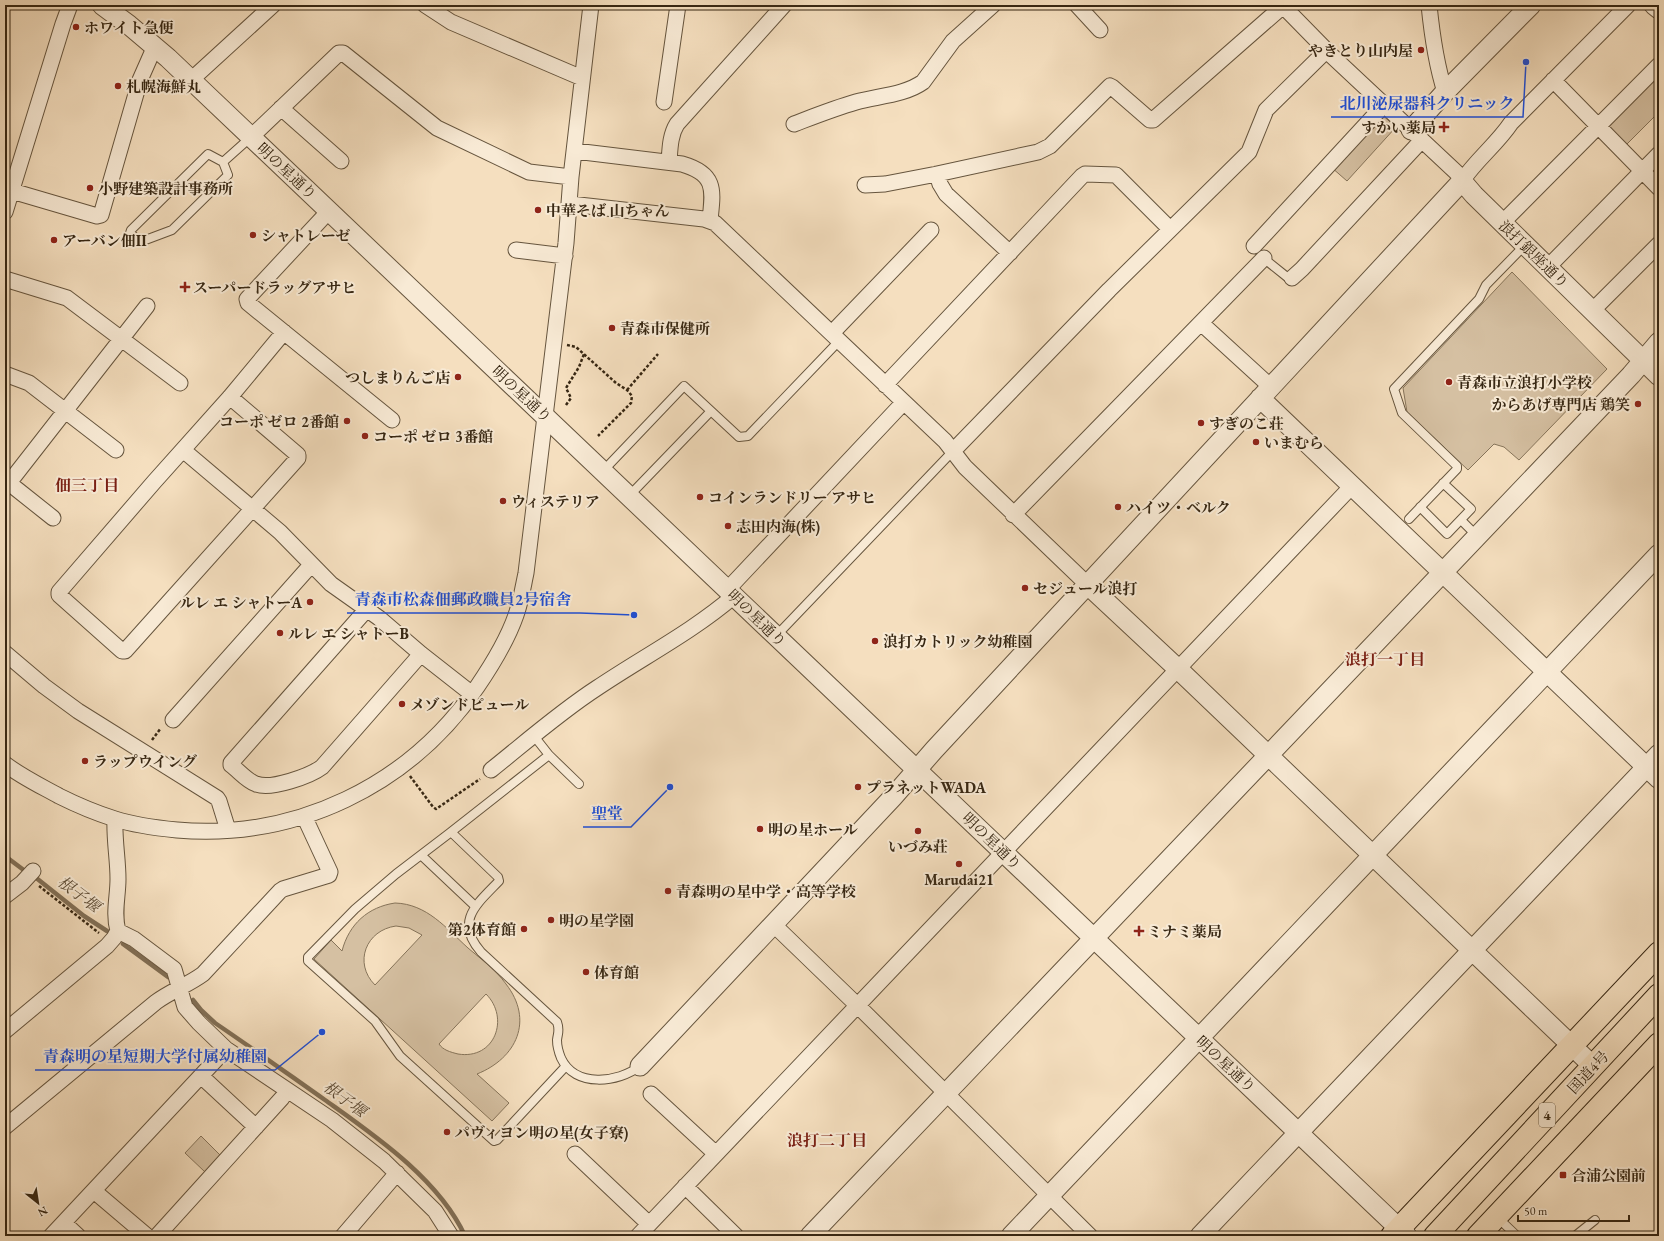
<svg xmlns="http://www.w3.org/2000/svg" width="1664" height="1241" viewBox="0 0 1664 1241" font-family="'EB Garamond','Noto Serif JP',serif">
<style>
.green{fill:#d5c0a2;stroke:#86745a;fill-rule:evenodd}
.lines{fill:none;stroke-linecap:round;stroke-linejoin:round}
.stream{stroke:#827057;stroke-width:4.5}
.service-casing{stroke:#66553e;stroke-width:10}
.minor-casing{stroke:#66553e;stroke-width:17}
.tertiary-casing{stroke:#66553e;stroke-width:21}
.trunk-casing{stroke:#372713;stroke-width:24}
.path{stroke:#372713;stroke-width:2.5;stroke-dasharray:3 2;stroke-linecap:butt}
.service{stroke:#f8ead5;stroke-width:8}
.minor{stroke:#f8ead5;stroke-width:15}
.tertiary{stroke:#f8ead5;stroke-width:19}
.trunk{stroke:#f5dfbf;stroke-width:22}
.poi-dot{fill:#8f2418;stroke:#f8ead5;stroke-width:1.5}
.labels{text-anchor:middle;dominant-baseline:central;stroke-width:4;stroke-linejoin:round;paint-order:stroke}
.shield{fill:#f8ead5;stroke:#71624d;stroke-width:1}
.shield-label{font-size:14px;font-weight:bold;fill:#372713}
.poi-label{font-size:15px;font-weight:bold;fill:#372713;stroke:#f8ead5;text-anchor:start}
.street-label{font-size:15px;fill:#372713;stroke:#f8ead5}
.neighbourhood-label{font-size:16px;font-weight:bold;fill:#7a1f14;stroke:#f8ead5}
.water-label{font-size:16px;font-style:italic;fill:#5c4b35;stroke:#f8ead5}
.leader{fill:none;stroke:#1d4ed8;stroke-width:1.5}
.callout-dot{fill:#1d4ed8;stroke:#f8ead5;stroke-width:1.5}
.callout-label{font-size:16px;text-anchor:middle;font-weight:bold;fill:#1d4ed8;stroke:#f8ead5;stroke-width:4;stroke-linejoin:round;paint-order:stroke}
</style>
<rect width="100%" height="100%" fill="#f5dfbf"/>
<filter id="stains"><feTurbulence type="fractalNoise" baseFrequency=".005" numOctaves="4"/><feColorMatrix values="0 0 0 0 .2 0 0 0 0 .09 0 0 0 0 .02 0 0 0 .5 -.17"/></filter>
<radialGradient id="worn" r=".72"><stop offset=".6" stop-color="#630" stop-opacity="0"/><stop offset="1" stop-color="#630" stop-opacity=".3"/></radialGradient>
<path class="green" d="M1659,72V112L1625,146L1605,126Z
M1381,114L1396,127L1347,181L1331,167Z
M1512,272L1607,369L1519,460L1504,447L1494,444L1468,470L1407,412L1403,388Z
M395,903C427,904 446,928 468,948C481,959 496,970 506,984C534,1020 517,1058 477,1074L509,1103L492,1121L314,959L331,940L342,951C349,924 368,907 395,903ZM396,926L409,928L422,935L375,985C353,963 366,930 396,926ZM486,994C510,1018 495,1060 458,1054C450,1052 443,1050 439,1044Z
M201,1136L220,1155L205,1172L185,1153Z"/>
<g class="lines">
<path class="stream" d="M5,856L25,871
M35,877L84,916L107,931
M123,944L168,977
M193,1000L201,1010L215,1023C252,1048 288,1074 325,1100C374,1135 439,1179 465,1236"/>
<g class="service-casing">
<path id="service" d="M208,154L223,162L228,175L172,230L140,242L130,233L131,230Z
M223,162L251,137
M1262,257L1287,277L1292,278
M603,471L684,386L739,437L748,436L840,340
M629,496L711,411
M1420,507L1447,534L1471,509L1443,483
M1409,519L1457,469V466L1402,413L1394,389L1479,299L1486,285L1525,245
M1461,520L1477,536
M776,636L953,451
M534,736L549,755L451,832L498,877L499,881C477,904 454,921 481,952L557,1022C560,1030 558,1032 557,1040C557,1045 559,1053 561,1058C575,1088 618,1083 640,1066
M549,755L579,784
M451,832L396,874L355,909L308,957V961L375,1021L400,1056L494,1141L497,1140L566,1066
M421,855L475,906
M1497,1217L1517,1236
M1575,1236L1595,1220"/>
</g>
<g class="minor-casing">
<path id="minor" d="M425,5L451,22L582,78
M1077,5L1100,30
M1282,5L1332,56L1457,173L1462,181C1476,160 1497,144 1511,123L1628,5
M1429,5C1432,35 1436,64 1445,92
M191,80L273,5
M1553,80L1659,188
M664,102L678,5
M281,108L341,161
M794,124C815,116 835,108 856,102C877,96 905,95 923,82L953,41L993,5
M251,137L339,53H343L437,128L529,172L571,177
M575,151L682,164C717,174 713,191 710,220
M669,162C670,149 670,135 677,124L784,5
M937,174L940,184L946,194L1010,253
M865,185L885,184L937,174L1038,152L1050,146L1110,86L1112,87L1150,120H1153L1283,6
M5,189L97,216L101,215L140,80L155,46
M570,204L704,219L715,223L945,441L965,467L1088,585
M329,211L247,299L248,303L392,420
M5,212L63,24L70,5
M1502,223L1659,65
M1254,246L1384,105
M516,250L565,256
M1548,267L1659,154
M1292,278L1302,269L1422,140
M5,279L67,298L180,383
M1592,311L1659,244
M1201,323L1271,387
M832,333L931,230
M5,374L29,383L116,450
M885,385L1082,176L1085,174L1116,175L1170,229
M230,397L298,455V458L125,651H122L59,595V592L154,482L230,397L284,332
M183,450L280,532L331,584L379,618L421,654L472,694
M953,451L1109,290L1249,152L1266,110L1327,50
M9,483L53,518
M5,488L147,306
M1013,515L1264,258
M727,590L904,402
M367,609L231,763V765C239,771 247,781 256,784C271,790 310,776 322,767L421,654
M5,653L44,686L78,711L217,798L219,801L228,830
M173,720L311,565
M5,764C22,777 41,786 59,796C77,805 96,813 115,819C134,825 156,828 177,830C296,840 409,786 477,687C492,665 507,641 516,615C521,601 523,587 526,573L566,243L571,177L591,5
M491,770C526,742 560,712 597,688C643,657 692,632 734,596
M115,819C114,839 118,859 118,879C118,897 113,913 118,931L134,939L174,969L185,1007L199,1023L226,1049L332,1120L384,1161L435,1211L451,1236
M5,896L22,883L33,871
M774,925L858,1006L1090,1236
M5,1031L107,946L114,938L118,931
M201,1076L256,1127
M651,1094L716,1154
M5,1127L156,1002C171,991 188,985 203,974L280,891L283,889L329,875L330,872L304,816
M575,1154L649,1224
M685,1186L736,1236
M94,1191L147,1236
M64,1223L78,1236
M51,1236L226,1049
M157,1236L282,1098
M343,1236L397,1173
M638,1236L1352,486"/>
</g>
<g class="tertiary-casing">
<path id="tertiary" d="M102,5L129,25L168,58L1407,1236
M1654,5L1659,9
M1411,130L1445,92L1531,5
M1260,398L1659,779
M1088,585L1178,669L1593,1066
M640,1066L893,797L934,750L1462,181L1474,195L1659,376
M810,1236L1631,375L1659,342
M1011,1236L1659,554
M1200,1236L1659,754"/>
</g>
<g class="trunk-casing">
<path id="trunk" d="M1392,1236L1659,953
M1435,1236L1659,995
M1478,1236L1659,1044"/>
</g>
<path class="path" d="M567,345L576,347L616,383L627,390L632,396L631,403L598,436
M627,390L658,354
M566,405L571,398L566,388L579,367L584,354
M152,740L161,728
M410,776L433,807L436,809L480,779
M39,886L99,933"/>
<use href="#service" class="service"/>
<use href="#minor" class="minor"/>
<use href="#tertiary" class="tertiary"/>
<use href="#trunk" class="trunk"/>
</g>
<g class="poi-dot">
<circle cx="76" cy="27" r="4"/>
<circle cx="1421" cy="50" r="4"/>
<circle cx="118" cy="86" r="4"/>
<path d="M1442 121h4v4h4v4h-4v4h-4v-4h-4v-4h4z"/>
<circle cx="90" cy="188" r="4"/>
<circle cx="538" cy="210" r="4"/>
<circle cx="253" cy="235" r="4"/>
<circle cx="54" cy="240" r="4"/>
<path d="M183 281h4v4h4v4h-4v4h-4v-4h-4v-4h4z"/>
<circle cx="612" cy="328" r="4"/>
<circle cx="458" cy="377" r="4"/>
<circle cx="1449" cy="382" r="4"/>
<circle cx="1638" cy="404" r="4"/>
<circle cx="347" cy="421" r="4"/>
<circle cx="1201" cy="423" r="4"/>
<circle cx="365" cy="436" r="4"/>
<circle cx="1256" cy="442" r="4"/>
<circle cx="700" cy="497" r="4"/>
<circle cx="503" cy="501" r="4"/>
<circle cx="1118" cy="507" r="4"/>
<circle cx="728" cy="526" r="4"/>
<circle cx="1025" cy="588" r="4"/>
<circle cx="310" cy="602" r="4"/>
<circle cx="280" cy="633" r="4"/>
<circle cx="875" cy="641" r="4"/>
<circle cx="402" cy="704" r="4"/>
<circle cx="85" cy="761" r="4"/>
<circle cx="858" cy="787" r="4"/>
<circle cx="760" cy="829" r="4"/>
<circle cx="918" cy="831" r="4"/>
<circle cx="959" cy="864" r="4"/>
<circle cx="668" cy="891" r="4"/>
<circle cx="551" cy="920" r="4"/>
<circle cx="524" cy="929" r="4"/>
<path d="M1137 925h4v4h4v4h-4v4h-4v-4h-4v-4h4z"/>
<circle cx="586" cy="972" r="4"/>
<circle cx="447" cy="1132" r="4"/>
<rect x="1559" y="1171" width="8" height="8" rx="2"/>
</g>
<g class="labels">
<rect class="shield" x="1539" y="1103" width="16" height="24" rx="3"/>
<g class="shield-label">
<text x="1547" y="1115">4</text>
</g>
<g class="poi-label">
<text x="84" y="27">ホワイト急便</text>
<text x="1413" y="50" text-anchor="end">やきとり山内屋</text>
<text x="126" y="86">札幌海鮮丸</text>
<text x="1436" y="127" text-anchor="end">すかい薬局</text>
<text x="98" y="188">小野建築設計事務所</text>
<text x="546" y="210">中華そば 山ちゃん</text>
<text x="261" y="235">シャトレーゼ</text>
<text x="62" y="240">アーバン佃II</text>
<text x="193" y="287">スーパードラッグアサヒ</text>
<text x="620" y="328">青森市保健所</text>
<text x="450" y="377" text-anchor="end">つしまりんご店</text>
<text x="1457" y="382">青森市立浪打小学校</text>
<text x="1630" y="404" text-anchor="end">からあげ専門店 鶏笑</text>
<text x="339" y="421" text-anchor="end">コーポ ゼロ 2番館</text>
<text x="1209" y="423">すぎのこ荘</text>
<text x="373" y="436">コーポ ゼロ 3番館</text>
<text x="1264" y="442">いまむら</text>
<text x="708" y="497">コインランドリー アサヒ</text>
<text x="511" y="501">ウィステリア</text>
<text x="1126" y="507">ハイツ・ベルク</text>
<text x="736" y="526">志田内海(株)</text>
<text x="1033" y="588">セジュール浪打</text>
<text x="302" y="602" text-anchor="end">ルレ エ シャトーA</text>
<text x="288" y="633">ルレ エ シャトーB</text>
<text x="883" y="641">浪打カトリック幼稚園</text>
<text x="410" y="704">メゾンドピュール</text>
<text x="93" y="761">ラップウイング</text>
<text x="866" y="787">プラネットWADA</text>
<text x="768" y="829">明の星ホール</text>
<text x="918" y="846" text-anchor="middle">いづみ荘</text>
<text x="959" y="879" text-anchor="middle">Marudai21</text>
<text x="676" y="891">青森明の星中学・高等学校</text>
<text x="559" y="920">明の星学園</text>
<text x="516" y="929" text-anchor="end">第2体育館</text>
<text x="1147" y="931">ミナミ薬局</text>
<text x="594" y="972">体育館</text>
<text x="455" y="1132">パヴィヨン明の星(女子寮)</text>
<text x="1571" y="1175">合浦公園前</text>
</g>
<g class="street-label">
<text transform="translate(287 171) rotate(43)">明の星通り</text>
<text transform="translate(1534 254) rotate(44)">浪打銀座通り</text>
<text transform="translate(522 394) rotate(43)">明の星通り</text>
<text transform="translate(757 618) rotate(44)">明の星通り</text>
<text transform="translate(992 841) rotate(44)">明の星通り</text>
<text transform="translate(1226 1064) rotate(43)">明の星通り</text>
<text transform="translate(1588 1072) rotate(-47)">国道4号</text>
</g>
<g class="neighbourhood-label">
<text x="87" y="485">佃三丁目</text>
<text x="1385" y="659">浪打一丁目</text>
<text x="827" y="1140">浪打二丁目</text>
</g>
<g class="water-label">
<text transform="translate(79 894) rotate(37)">根子堰</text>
<text transform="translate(345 1099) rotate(36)">根子堰</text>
</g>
</g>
<path class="leader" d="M1526 62L1523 117H1331M634 615L580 613H347M670 787L631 827H583M322 1032L275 1070H35"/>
<g class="callout-dot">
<circle cx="1526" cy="62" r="4"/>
<circle cx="634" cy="615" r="4"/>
<circle cx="670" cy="787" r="4"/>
<circle cx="322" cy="1032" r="4"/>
</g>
<g class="callout-label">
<text x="1427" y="109">北川泌尿器科クリニック</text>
<text x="463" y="605">青森市松森佃郵政職員2号宿舎</text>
<text x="607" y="819">聖堂</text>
<text x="155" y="1062">青森明の星短期大学付属幼稚園</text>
</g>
<rect width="1664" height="1241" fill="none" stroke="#f5dfbf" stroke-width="20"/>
<rect x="6" y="6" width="1652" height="1229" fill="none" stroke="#372713" stroke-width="2"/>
<rect x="10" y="10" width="1644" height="1221" fill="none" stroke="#372713"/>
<g transform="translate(38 1203) rotate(150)" stroke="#f8ead5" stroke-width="3" paint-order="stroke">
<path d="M0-3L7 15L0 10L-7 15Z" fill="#372713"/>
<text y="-6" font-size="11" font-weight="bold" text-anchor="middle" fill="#372713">N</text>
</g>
<path d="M1518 1215v6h111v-6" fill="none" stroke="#372713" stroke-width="2"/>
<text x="1524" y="1215" font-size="12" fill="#372713" stroke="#f8ead5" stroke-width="3" paint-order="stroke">50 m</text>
<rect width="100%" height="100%" filter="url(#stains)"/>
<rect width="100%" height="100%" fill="url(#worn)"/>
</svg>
